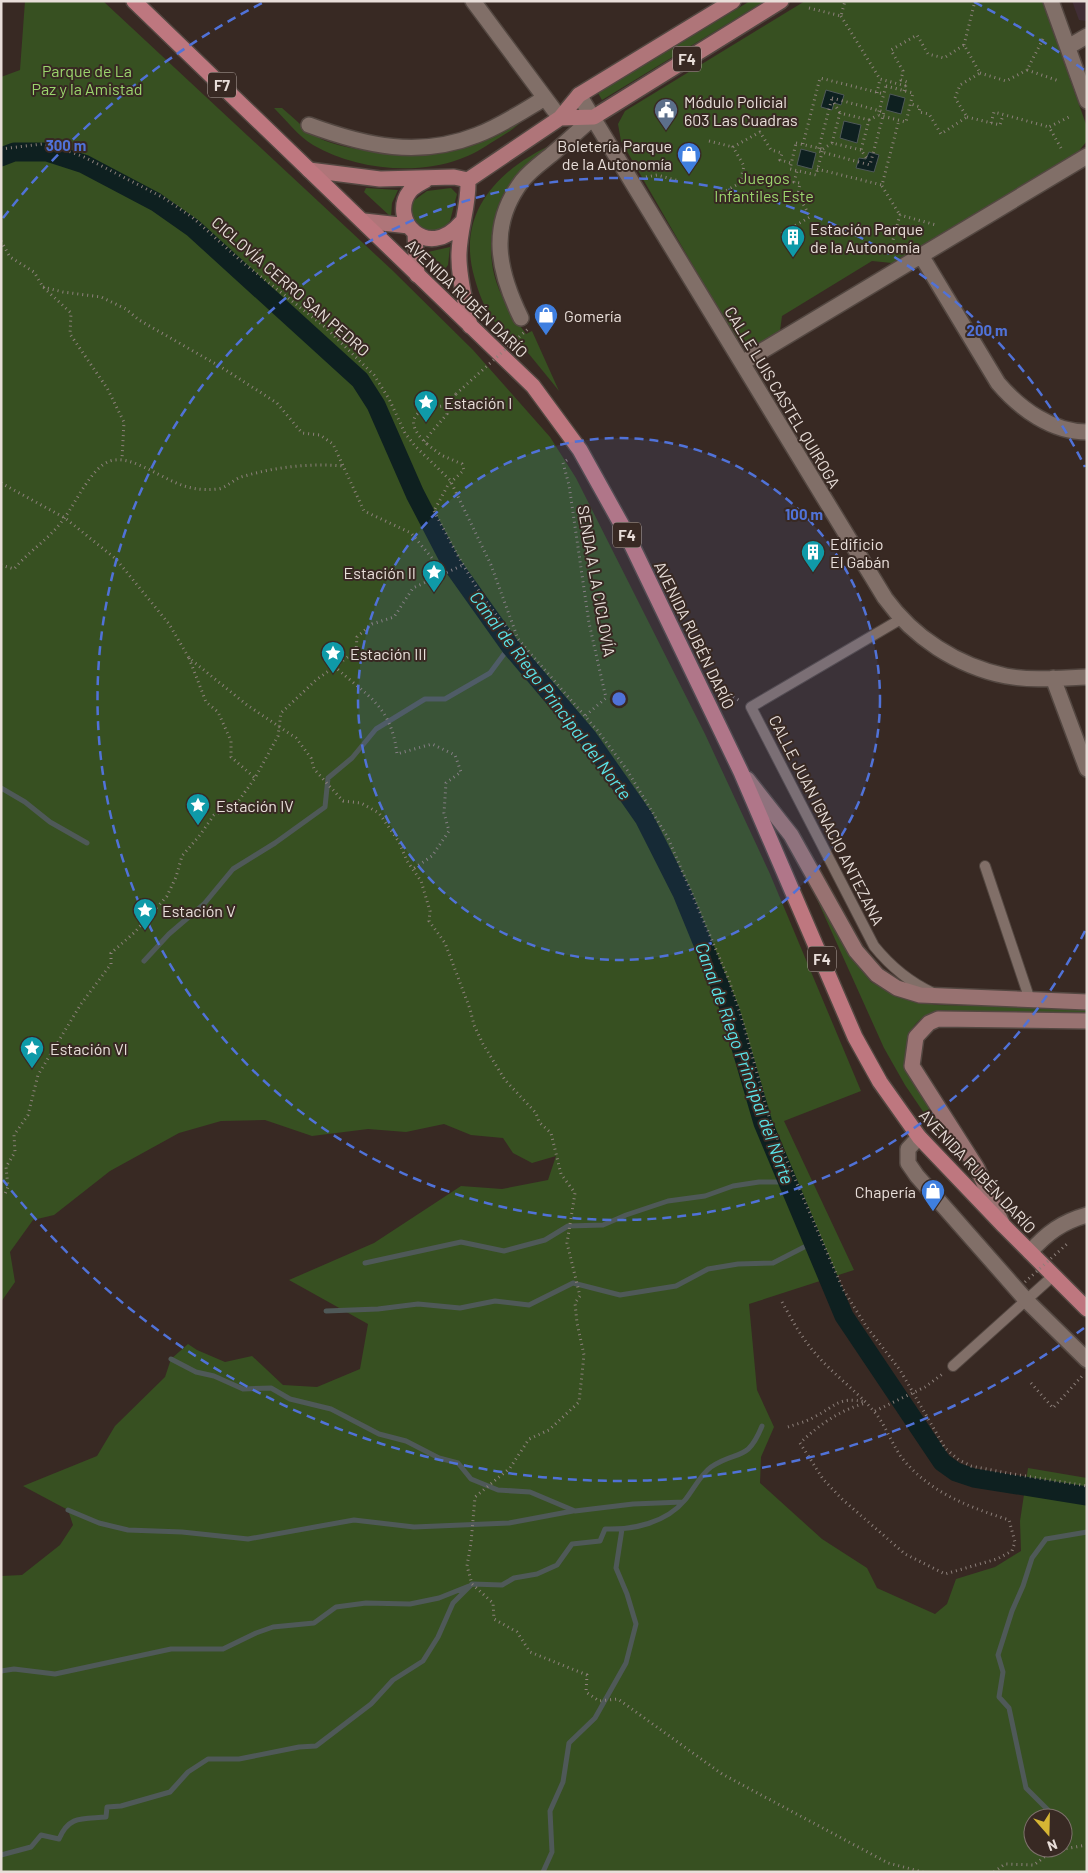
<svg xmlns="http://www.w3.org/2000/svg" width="1088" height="1873" viewBox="0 0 1088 1873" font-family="Barlow,sans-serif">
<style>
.education{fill:#412e36}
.green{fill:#375021;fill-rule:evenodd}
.water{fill:#0e2020;stroke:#4f5958}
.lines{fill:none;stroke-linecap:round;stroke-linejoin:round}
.stream{stroke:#4f5958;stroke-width:5}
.canal{stroke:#0e2020;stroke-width:19}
.service-casing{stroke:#534741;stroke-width:12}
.minor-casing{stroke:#534741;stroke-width:18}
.secondary-casing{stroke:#534741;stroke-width:18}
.primary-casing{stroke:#534741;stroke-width:18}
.trunk-casing{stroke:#534741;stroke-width:18}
.path{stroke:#8d807b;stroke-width:3;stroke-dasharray:1 4;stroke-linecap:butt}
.service{stroke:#816f68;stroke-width:10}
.minor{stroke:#816f68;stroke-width:15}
.secondary{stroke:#987271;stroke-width:15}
.primary{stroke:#af7579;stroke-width:15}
.trunk{stroke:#be777f;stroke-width:15}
.path-bridge{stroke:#8d807b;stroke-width:3;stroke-dasharray:1 4;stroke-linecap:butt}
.ring{fill:none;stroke:#5072d8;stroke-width:2.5;stroke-dasharray:9 6}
.labels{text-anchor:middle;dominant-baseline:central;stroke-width:4;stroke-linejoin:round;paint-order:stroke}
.shield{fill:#382923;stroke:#b3a8a2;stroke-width:1}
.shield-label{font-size:15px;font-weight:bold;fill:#e8ded9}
.park-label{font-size:16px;fill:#9bd56d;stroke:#382923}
.poi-label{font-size:16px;fill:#e8ded9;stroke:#382923;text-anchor:start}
.street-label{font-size:16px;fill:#e8ded9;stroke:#382923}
.water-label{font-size:18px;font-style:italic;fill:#5ae4e9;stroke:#382923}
.centre{fill:#5072d8;stroke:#382923;stroke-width:2.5}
.ring-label{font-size:15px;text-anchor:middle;font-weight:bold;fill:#5072d8;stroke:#382923;stroke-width:4;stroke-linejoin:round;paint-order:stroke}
</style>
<rect width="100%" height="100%" fill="#382923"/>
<path class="education" d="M1072,1H1087V21L1079,20Z"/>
<path class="green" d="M25,1H103L392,270L473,350L550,437L576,478L705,734L770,874L861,1091L784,1121L854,1270L749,1304L757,1390L774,1427L761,1457L760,1483L822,1539L867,1568L877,1588L935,1614L947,1604L956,1579L995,1567L1021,1551L1020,1521L1028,1468L1087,1478V1872H1V1576L22,1575L60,1545L73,1525L68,1510L23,1486L97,1456L115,1426L165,1377L171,1359L188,1344L197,1350L225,1362L252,1356L283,1385L317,1387L360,1369L368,1324L289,1280L374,1243L461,1186L502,1189L548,1180L556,1156L532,1163L513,1153L503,1138L471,1135L444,1124L406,1132L368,1129L312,1136L265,1120L221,1121L179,1133L110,1171L54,1215L33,1220L10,1252L15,1282L1,1302V77L20,70ZM1033,1818H1063V1848H1033Z
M750,1H765L602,100L598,93Z
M805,1H1042L1087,127V141L1078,152L892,263L872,261L782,316L780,331L759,343L746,344L733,335L621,141L618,124L625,111Z
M274,108H282C294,118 307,132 321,139C355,154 429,159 464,147C486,140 506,126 526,116C518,127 506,134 494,141C483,148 472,155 460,159C415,176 354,169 313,145C299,137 286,120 274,108Z
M555,143C539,156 522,168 509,185C500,197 495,213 493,228C486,273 500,298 526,334L532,331L559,391C547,376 535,361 523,347C514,337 503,330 494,321C484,308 478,291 474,276C456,211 500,168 555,143Z
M366,188L398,190L392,203L391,217L364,192Z
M451,188L457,194L450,221L440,232L421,231L410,215L413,201L427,191Z
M450,247L448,265L445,269L428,252Z
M798,857L851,955L871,982L904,999L937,1005L1087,1008V1015L930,1013C913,1023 910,1029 907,1049L966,1163L924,1113L905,1085L884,1048Z"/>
<path class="water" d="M826,90L844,95L841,105L834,103L832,110L821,107Z
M890,94L905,98L901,114L886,110Z
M844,121L861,125L857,143L840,138Z
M801,149L816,153L812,169L797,165Z
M869,152L879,155L874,172L856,168L859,158L866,159Z"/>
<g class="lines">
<path class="stream" d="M1,788L25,802L50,822L87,843
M144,961L169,934L204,904L233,869L275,843L325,807L328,778L352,758L376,729L425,699H445L490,673L510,646
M365,1263L461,1242L504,1251L545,1240L568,1226L603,1225L626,1215L668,1201L705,1196L733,1186L759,1182H787
M326,1311L378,1309L418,1304L460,1308L495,1301L529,1305L573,1283L620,1295L676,1286L708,1269L738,1264L773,1263L812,1243
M171,1359L196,1372L214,1376L243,1389L271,1388L290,1399L331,1409L379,1434L406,1441L439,1458L458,1463L471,1479L498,1490L530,1492L575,1511L633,1504L683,1502
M68,1510L99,1523L128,1530L182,1532L248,1539L354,1520L414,1527L509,1523L573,1511
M1,1671L14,1669L55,1674L171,1649H223L256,1633L273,1627L314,1623L336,1607L366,1603L410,1604L439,1598L469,1586
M1056,1818L1026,1788L1009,1708L999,1697L1003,1672L998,1655L1012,1611L1023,1586L1032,1558L1046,1539L1087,1532
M1,1855L31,1847L41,1835L59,1839C69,1815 83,1819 106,1817L107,1807L121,1806L170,1792L188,1772L208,1759H239L299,1747L316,1746L371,1704L393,1680L423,1661L438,1637L453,1603L472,1584L502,1585L514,1578L537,1574L557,1565L572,1544L600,1541L605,1529C633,1530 666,1523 685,1500C693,1490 701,1474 711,1467C738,1449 747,1463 762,1426
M543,1872L552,1852L550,1811L563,1782L569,1743L595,1718L626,1663L636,1624L627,1594L616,1568L622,1529"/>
<path class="canal" d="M1,157L14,152H47L84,164L156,202L193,228L360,380L376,405L415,494L451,563L510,646L588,738L644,818L682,893L730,1010L763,1123L844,1316L942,1462L956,1472L974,1478L1087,1496"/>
<g class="service-casing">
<path id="service" d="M901,619L751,707L874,946C891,967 909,982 933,993
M985,866L1030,1000
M953,1366L1053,1276"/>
</g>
<g class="minor-casing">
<path id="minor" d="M473,1L560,118
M1051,1L1087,101
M1068,47L1087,36
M579,95L885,598C913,637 957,666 1006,676C1032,681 1060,678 1087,677
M309,125C366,146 419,158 477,135C501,126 523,111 545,98
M922,257L998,383C1020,409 1052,432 1087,432
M521,318C498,271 488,226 522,181C530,171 541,163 551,155C565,143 579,130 594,117
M742,363L1087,156
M1053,678L1087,769
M919,1137L908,1149V1163L917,1176L1027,1301L1087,1360
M1030,1252C1047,1233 1062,1222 1087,1215"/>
</g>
<g class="secondary-casing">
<path id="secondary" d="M747,779L791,835L856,951L877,975L897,988L920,995L1087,1002
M1002,1223L977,1168L912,1066L916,1037L929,1023L938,1019L1087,1021"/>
</g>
<g class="primary-casing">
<path id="primary" d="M560,118L594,117L781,1
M309,170L380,179L454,177L468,180L560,118L579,95L733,1
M426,180C421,183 414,186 410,191C388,219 427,262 461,223
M468,180C469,205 460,227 459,253C458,277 466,303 470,326
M364,221L409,226
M415,233L417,275"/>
</g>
<g class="trunk-casing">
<path id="trunk" d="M134,1L533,386L580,450L624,529L741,772L855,1037L880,1082L919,1137L1004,1226L1087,1309"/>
</g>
<path class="path" d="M809,8L841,16L845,1
M841,16L880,79
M1043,39L1027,70L1059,81
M964,45L975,1
M980,73L1006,81L1027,70
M886,86L913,93L906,122L878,115Z
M904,91L907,82L901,80L903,71L891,50L917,35L928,54L944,58L964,45L980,73L960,85L955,98L967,117L941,134L929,114L919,112L920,107L911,104
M877,93L880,79L906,86
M832,98L884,112L870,165L818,151Z
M834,103L840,113
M967,117L1000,125L1003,115
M869,120L878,115
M991,123L994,112L1049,127
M709,141L733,147
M796,143L823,149L816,175L790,169Z
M803,144L820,78L884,94
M1061,148L1049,127L1071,116
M1,149L42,144L63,149L84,157L164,198L192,217L241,261L325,327L374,375L389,399L405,433L415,446L450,480L491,565L518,639L597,730L627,770L668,838L729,980L744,1026L771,1124L843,1289L866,1326L900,1370L945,1448L959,1460L971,1466L1007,1473L1087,1486
M823,149L832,143
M861,150L832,143L840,113L869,120L861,150L867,159
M817,169L882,185L899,120
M646,177L657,175L679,181
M882,186L900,215
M722,193L740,183L744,166L733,147L760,132L771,150L782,153L780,160L791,163
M782,232L786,239
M795,237L797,235L789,229L810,217L798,194L800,183L794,182L797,171
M1,241L10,257L34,272L43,287L71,313L70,334L107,388L124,422L122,459
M889,254L900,215L936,225
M43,287L63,292L101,297L126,309L139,320L221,367L277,403L302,433L320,435L333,444L364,511L411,533L432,558L444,575
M445,406L456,394
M424,441L447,414L445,406
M427,444C401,420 416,407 445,406
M567,460L563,463L569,485L589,623L606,698L585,716
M1,483L65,518L116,559L169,624L189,658L247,705L296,738L311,758L314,769L343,801L361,803L379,813L399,842L407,861L421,881L430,911L429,921L445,943L470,1009L474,1025L483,1044L505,1080L536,1113L539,1122L551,1133L561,1174L575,1193L567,1243L580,1296L575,1303L577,1323L584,1355L579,1402L549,1430L529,1439L510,1468L475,1497L471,1543L467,1566L472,1584L493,1603L494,1619L517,1632L530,1652L587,1675L586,1692L599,1701L618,1699L722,1774L888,1863L923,1872
M434,511C457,554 480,601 515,636
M1,565L14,569C30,550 51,538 65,517C76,502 92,467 110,461C120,458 130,461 139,465C168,477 183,493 218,489C226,488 233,480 241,477C275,467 309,463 343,466
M189,658L206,702L218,712L231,741V757L255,778
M334,666C368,697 391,705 397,754L432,744L455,755L461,772L446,783L444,813L449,831L432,856L413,869
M729,694L740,701
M1,1194H5L8,1187L6,1167L15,1152L14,1135L28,1115L38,1075L81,1004L111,964V953L135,932L167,896L176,877L182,856L200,835L214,815L237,803L255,778L278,736L281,713L316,680L356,651L357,637L372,624L394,617L413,588L463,565
M782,1302C792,1320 801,1337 815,1353C832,1373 854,1389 872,1409C885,1423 891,1443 902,1458C930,1493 969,1507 1009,1520L1015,1542L1012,1551L997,1559L945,1574L905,1554L842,1499L823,1479L800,1443C820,1424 840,1410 866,1403
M1031,1383L1053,1408L1083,1375
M875,1411L925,1387L944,1373
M788,1427C796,1424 806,1422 814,1417C837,1406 837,1396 866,1402
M994,1872L1005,1864L1034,1865L1052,1851L1087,1845"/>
<use href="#service" class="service"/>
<use href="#minor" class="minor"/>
<use href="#secondary" class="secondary"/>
<use href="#primary" class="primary"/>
<use href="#trunk" class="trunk"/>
<path class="path-bridge" d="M456,394L529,328
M427,444L441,455L462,464L464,470L448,485L434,511
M1025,1282L1068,1243"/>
</g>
<circle cx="619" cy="699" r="261" fill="#5072d8" fill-opacity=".12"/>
<g class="ring">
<circle cx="619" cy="699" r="261"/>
<path d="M1085 931A521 521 0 1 1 1085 467"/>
<path d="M1084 1328A782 782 0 0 1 3 1180M3 218A782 782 0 0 1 264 2M974 2A782 782 0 0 1 1084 70"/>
</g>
<defs>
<g id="civic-pin" transform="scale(1.25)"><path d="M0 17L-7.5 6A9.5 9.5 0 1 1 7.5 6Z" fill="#5c6f8a" stroke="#382923"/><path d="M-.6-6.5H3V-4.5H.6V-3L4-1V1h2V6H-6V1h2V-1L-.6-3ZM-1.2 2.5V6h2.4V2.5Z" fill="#fff"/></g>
<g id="shop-pin" transform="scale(1.25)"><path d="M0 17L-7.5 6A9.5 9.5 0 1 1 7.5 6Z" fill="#3f7fe0" stroke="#382923"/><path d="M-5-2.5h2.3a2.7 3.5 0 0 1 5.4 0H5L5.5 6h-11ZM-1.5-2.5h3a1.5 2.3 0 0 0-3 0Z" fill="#fff"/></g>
<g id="building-pin" transform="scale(1.25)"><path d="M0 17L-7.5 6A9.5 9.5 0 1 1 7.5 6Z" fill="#0f9aa8" stroke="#382923"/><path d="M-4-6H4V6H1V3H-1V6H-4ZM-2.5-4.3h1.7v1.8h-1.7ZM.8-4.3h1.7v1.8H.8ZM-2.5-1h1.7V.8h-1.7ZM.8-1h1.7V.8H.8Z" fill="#fff"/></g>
<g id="sight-pin" transform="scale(1.25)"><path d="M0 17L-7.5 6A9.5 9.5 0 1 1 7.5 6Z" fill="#0f9aa8" stroke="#382923"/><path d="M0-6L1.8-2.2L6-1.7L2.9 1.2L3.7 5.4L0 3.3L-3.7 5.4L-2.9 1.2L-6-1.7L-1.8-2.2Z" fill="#fff"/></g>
</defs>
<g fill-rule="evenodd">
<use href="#civic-pin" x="666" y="110"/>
<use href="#shop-pin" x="689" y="154"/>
<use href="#building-pin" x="793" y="237"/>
<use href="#shop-pin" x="546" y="315"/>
<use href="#sight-pin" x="426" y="402"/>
<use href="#building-pin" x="813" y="552"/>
<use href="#sight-pin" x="434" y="572"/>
<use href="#sight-pin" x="333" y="653"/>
<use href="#sight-pin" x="198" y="805"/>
<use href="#sight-pin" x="145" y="910"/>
<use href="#sight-pin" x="32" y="1048"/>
<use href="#shop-pin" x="933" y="1191"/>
</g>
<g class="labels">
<g class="shield">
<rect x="673" y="46.5" width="28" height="25" rx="4"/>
<rect x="208" y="72.5" width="28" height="25" rx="4"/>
<rect x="613" y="522.5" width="28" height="25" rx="4"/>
<rect x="808" y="946.5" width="28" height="25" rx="4"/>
</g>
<g class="shield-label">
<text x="687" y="59">F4</text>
<text x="222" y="85">F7</text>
<text x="627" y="535">F4</text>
<text x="822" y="959">F4</text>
</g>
<g class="park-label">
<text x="87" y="70">Parque de La<tspan x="87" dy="18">Paz y la Amistad</tspan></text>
<text x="764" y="177">Juegos<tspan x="764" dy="18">Infantiles Este</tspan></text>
</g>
<g class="poi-label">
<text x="684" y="101">Módulo Policial<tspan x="684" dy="18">603 Las Cuadras</tspan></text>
<text x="672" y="145" text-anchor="end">Boletería Parque<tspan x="672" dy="18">de la Autonomía</tspan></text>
<text x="810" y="228">Estación Parque<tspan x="810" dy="18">de la Autonomía</tspan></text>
<text x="564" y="315">Gomería</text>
<text x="444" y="402">Estación I</text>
<text x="830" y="543">Edificio<tspan x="830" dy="18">El Gabán</tspan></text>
<text x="416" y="572" text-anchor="end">Estación II</text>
<text x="350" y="653">Estación III</text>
<text x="216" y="805">Estación IV</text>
<text x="162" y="910">Estación V</text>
<text x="50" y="1048">Estación VI</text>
<text x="916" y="1191" text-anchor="end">Chapería</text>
</g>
<g class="street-label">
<text transform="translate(291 286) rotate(41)">CICLOVÍA CERRO SAN PEDRO</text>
<text transform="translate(467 298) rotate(44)">AVENIDA RUBÉN DARÍO</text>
<text transform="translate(783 397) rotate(59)">CALLE LUIS CASTEL QUIROGA</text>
<text transform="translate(597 581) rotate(80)">SENDA A LA CICLOVÍA</text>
<text transform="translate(695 635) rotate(64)">AVENIDA RUBÉN DARÍO</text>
<text transform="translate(827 820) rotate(63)">CALLE JUAN IGNACIO ANTEZANA</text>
<text transform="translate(978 1171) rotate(47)">AVENIDA RUBÉN DARÍO</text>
</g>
<g class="water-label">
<text transform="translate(551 695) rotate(53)">Canal de Riego Principal del Norte</text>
<text transform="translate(745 1063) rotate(70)">Canal de Riego Principal del Norte</text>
</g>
</g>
<circle cx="619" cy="699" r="8" class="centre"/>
<g class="ring-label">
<text x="66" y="151">300 m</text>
<text x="987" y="336">200 m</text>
<text x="804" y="520">100 m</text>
</g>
<rect width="1088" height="1873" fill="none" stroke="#e8ded9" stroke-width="5"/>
<g transform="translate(1048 1833) rotate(160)"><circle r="24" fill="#382923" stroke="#7e716c"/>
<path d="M0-4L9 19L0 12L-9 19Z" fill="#d5b534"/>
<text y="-8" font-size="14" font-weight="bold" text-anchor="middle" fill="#e8ded9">N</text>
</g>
</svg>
